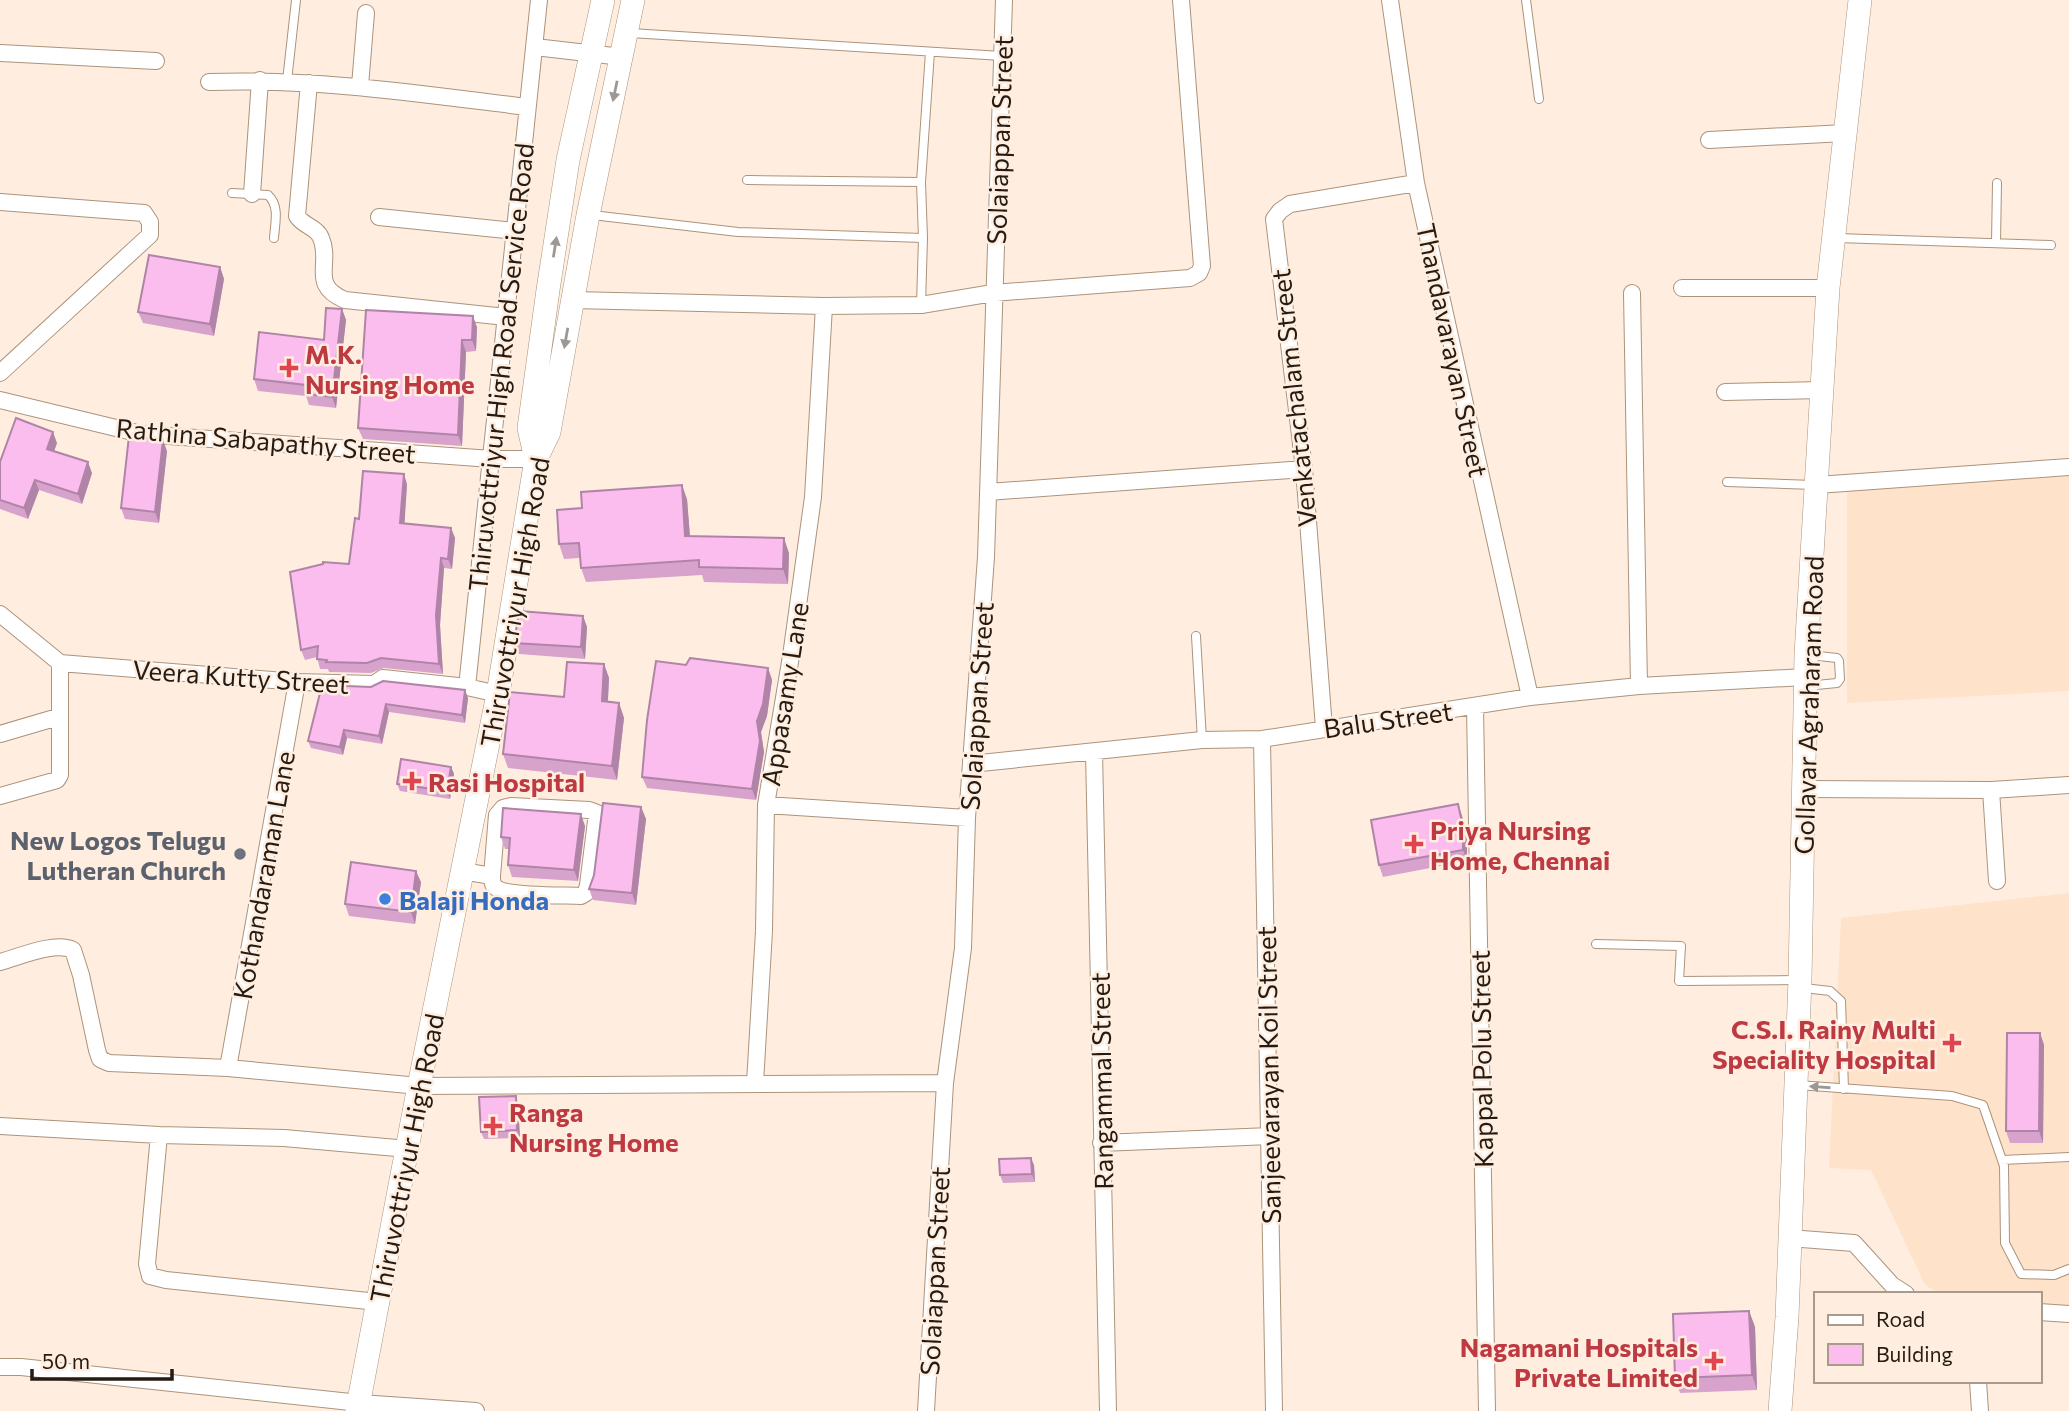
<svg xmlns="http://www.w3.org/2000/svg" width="2069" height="1411" viewBox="0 0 2069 1411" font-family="Commissioner,sans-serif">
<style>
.built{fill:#fee3ca}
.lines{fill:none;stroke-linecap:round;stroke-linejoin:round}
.lane-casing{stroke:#ac937b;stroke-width:10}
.street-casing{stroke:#ac937b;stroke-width:18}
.secondary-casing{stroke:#ac937b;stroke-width:24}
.lane{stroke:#fff;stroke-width:8}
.street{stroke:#fff;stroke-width:16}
.secondary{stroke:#fff;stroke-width:23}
.wall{fill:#d7a3cd}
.shaded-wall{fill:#af84a7}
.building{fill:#fabdee;stroke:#af84a7;stroke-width:2}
.oneway{fill:#9d9894}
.health-dot{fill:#e0444e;stroke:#ffeedf;stroke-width:2.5}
.worship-dot{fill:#6b7280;stroke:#ffeedf;stroke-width:2.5}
.shop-dot{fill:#3f7fe0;stroke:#ffeedf;stroke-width:2.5}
.labels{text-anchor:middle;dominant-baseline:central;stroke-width:5;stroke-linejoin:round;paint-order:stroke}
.street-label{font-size:26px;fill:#251b12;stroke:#ffeedf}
.health-label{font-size:26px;font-weight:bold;fill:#be3a42;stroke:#ffeedf;text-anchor:start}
.worship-label{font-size:26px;font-weight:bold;fill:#5b616d;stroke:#ffeedf;text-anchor:end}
.shop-label{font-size:26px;font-weight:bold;fill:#366cbe;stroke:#ffeedf;text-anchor:start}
</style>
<rect width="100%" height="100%" fill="#ffeedf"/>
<path class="built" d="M2069,476V691L1847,703V490Z
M2069,893V1306L2039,1304V1294H1940L1925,1285L1871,1170L1829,1168L1841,918Z"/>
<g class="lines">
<g class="lane-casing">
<path id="lane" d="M1526,0L1539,99
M630,33L1002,56
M287,81L296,0
M747,180L921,182
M232,193L268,195C280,206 275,223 274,238
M592,215L738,232L923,238
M1837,238L2051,245
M1996,243L1997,183
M921,305L923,238L921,182L930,52
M1727,482L1814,485
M1196,636L1202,740
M1806,686L1837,683L1840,679L1839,661L1837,658L1809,655
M1596,944L1681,946L1679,981L1797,980
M1804,988L1830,991L1841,1001L1844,1089
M1797,1085L1952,1096L1983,1105L2004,1166L2005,1243L2021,1274L2054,1275L2069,1269
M2002,1160L2069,1157"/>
</g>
<g class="street-casing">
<path id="street" d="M1390,0L1416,183L1530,697
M535,47L622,57
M0,53L156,61
M209,82C316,78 421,94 527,107
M309,83L297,216C303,226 317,227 321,238C332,264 309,285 345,300L506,317
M360,86L366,13
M1709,140L1845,133
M252,194L260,80
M0,202L144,213L150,222V235L0,373
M379,217L515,231
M1682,288H1828
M1632,293L1639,686
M573,300L824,306L921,305L993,293L1190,278L1199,273L1202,266L1181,0
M1725,392L1822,390
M0,400L141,434L492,459H536
M1817,485L2069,467
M988,492L1304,469
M0,614L60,663L297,682L374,684L383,678L467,687L498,694
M467,687L539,0
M1475,707L1487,1411
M1324,728L1304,469L1274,219L1280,211L1290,204L1416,183
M0,734L58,717
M1262,739L1274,1411
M1094,752L1108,1411
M971,764L1202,740L1262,739L1530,697L1639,686L1805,677
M1803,789L1991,790L2069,785
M1991,790L1997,881
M0,796L57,780L60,775V663
M766,805L967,818
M462,871L492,876L497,815L503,808L511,806L589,810L597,813L588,885L586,893L581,896C565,895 503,897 494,886C492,883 492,880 492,876
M0,962C19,957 55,941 73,950L81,975L97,1050L100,1059L109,1063L228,1068L419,1086L945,1083
M228,1068L297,682
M755,1083L764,931L766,805L791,656L813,497L824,306
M0,1126L159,1135L284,1138L408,1149
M159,1135L147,1264L150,1276L166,1280L378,1302
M1101,1143L1270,1136
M1789,1238L1854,1243L1892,1285L1906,1294
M2039,1312L2069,1314
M0,1367H21L360,1403L476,1411
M1978,1381L1980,1411
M926,1411L945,1083L963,948L967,818L986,557L1004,0"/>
</g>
<g class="secondary-casing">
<path id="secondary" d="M536,459L529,428L548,290L568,160L603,0
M357,1411L419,1086L498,694L536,459L549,432L588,215L633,0
M1780,1411L1787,1317L1800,980L1806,655L1828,288L1860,0"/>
</g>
<use href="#lane" class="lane"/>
<use href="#street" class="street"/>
<use href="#secondary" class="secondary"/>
</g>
<path class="wall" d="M220,267L224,279L214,336L143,323L138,312Z
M342,309L346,320L336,408L309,405L306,396L258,391L254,379L324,340Z
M477,327L476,351L466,352L462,446L363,439L358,428Z
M57,443L54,451L92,473L82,504L39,490L28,519L0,509V462Z
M167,451L159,523L125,519L121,508Z
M407,484L404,523L451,528L455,538L452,569L444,568L440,625L443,674L384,668L371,673L329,672L328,669H320L317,657L305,660L301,650L349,564Z
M687,499L690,536L789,553L788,584L704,582L702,575L586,582L581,568L580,558L564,559L559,544Z
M583,616L587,627L585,659L519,654L514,643Z
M604,664L609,678L608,702L619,703L624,718L617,780L508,768L503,754L564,697Z
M686,665L768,668L772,680L767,716L761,732L764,752L756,800L647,788L642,777Z
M322,685L465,690L468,698L465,723L389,712L382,744L347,738L343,755L311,748L308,741Z
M451,767L454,774L450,799L400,791L397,784Z
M1458,804L1462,816L1467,838V861L1383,877L1379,865Z
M641,807L646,819L636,905L593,900L589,889Z
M585,826L578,881L512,877L508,865L509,849H505L501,837Z
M421,882L415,924L349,916L345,904Z
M2040,1033L2044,1045L2043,1143H2010L2006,1131Z
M518,1104L520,1138L484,1139L481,1132Z
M1034,1165L1035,1182L1003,1183L1000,1175Z
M1749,1311L1755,1327L1757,1390L1680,1393L1675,1378Z"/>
<path class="shaded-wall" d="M220,267L224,279L214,336L210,324Z
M342,309L346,320L336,408L332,397Z
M473,316L477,327L476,351L472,340Z
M462,340L466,352L462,446L458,435Z
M53,432L57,443L51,460L47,449Z
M163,440L167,451L159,523L155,512Z
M88,462L92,473L82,504L78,494Z
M404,474L407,484L404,533L400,523Z
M35,480L39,490L28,519L24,508Z
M682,485L687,499L691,550L685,536Z
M451,528L455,538L452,569L448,559Z
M784,538L789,553L788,584L783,569Z
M441,558L444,568L440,625L443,674L439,664L436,615Z
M583,616L587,627L585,659L581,647Z
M604,664L609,678L607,716L602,701Z
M768,668L772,680L767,716L761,732L764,752L756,800L752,789L757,721Z
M465,690L468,698L465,723L462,715Z
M619,703L624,718L617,780L612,766Z
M386,704L389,712L382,744L379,736Z
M344,730L347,738L343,755L340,747Z
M451,767L454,774L450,799L447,791Z
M1458,804L1462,816L1467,838V861L1463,850Z
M641,807L646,819L636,905L632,893Z
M581,814L585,826L578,881L574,870Z
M416,871L421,882L415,924L411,912Z
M2040,1033L2044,1045L2043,1143L2039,1131Z
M516,1096L518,1104L520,1138L517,1130Z
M1031,1158L1034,1165L1035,1182L1032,1174Z
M1749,1311L1755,1327L1757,1390L1752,1375Z"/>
<path class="building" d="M149,255L220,267L210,324L138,312Z
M326,308L342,309L332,397L305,394L306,385L254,379L259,332L324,340Z
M366,310L473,316L472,340H462L458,435L358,428Z
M16,418L53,432L47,449L88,462L78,494L35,480L24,508L0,500V462Z
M129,436L163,440L155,512L121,508Z
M363,471L404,474L400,523L451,528L448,559L441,558L436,615L439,664L381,658L367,663L326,662L327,660L317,659L318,646L301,650L290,572L323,564V562L349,564L355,518L359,519Z
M682,485L685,536L784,538L783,569L699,567V560L581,568L579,543L559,544L557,510L582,508L581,492Z
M519,611L583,616L581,647L514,643Z
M690,658L768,668L763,704L757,721L760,741L752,789L642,777L647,720L656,661L686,665Z
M567,662L604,664L602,701L619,703L612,766L503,754L510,692L564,697Z
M383,681L465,690L462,715L386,704L379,736L344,730L340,747L308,741L322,685L371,687Z
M401,759L451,767L447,791L397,784Z
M603,803L641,807L632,893L589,889L594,875Z
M1458,804L1463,827V850L1379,865L1371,820Z
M503,808L581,814L574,870L508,865L510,838L501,837Z
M351,862L416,871L411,912L345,904Z
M2007,1033H2040L2039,1131H2006Z
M516,1096L517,1130L481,1132L479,1097Z
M1031,1158L1032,1174L1000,1175L999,1159Z
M1749,1311L1752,1375L1675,1378L1673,1314Z"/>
<defs><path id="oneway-solid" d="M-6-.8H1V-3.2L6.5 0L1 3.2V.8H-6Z" transform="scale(1.75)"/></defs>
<g class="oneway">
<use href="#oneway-solid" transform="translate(615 91) rotate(102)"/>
<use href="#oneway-solid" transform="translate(555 247) rotate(-81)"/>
<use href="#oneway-solid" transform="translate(566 338) rotate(100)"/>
<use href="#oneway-solid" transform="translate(1820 1087) rotate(-176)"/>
</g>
<g class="health-dot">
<path d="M285.5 357.5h7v7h7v7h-7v7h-7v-7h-7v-7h7z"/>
<path d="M408.5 770.5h7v7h7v7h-7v7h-7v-7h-7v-7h7z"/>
<path d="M1410.5 833.5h7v7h7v7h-7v7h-7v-7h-7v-7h7z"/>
<path d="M1948.5 1032.5h7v7h7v7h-7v7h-7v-7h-7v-7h7z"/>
<path d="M489.5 1115.5h7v7h7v7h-7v7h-7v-7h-7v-7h7z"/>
<path d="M1710.5 1350.5h7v7h7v7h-7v7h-7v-7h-7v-7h7z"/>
</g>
<circle class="worship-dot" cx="240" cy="854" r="7"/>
<circle class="shop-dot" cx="385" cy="899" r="7"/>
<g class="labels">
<g class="street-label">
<text transform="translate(999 140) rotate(-88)">Solaiappan Street</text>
<text transform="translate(1453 350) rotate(78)">Thandavarayan Street</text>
<text transform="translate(500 367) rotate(-84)">Thiruvottriyur High Road Service Road</text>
<text transform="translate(1293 398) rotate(-96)">Venkatachalam Street</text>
<text transform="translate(266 440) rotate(5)">Rathina Sabapathy Street</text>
<text transform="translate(514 602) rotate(-80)">Thiruvottriyur High Road</text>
<text transform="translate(241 676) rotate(4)">Veera Kutty Street</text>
<text transform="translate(784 694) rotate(-81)">Appasamy Lane</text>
<text transform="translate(1808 705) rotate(-88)">Gollavar Agraharam Road</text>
<text transform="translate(976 706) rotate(-86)">Solaiappan Street</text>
<text transform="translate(1388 719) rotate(-8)">Balu Street</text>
<text transform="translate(263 875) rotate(-80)">Kothandaraman Lane</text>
<text transform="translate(1481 1059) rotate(-91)">Kappal Polu Street</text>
<text transform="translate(1268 1075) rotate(-91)">Sanjeevarayan Koil Street</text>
<text transform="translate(1101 1081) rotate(-91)">Rangammal Street</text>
<text transform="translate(406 1158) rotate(-79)">Thiruvottriyur High Road</text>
<text transform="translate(934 1271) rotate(-87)">Solaiappan Street</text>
</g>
<g class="health-label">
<text x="305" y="353">M.K.<tspan x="305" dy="30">Nursing Home</tspan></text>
<text x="428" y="781">Rasi Hospital</text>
<text x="1430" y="829">Priya Nursing<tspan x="1430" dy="30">Home, Chennai</tspan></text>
<text x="1936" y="1028" text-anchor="end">C.S.I. Rainy Multi<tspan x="1936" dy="30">Speciality Hospital</tspan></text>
<text x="509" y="1111">Ranga<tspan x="509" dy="30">Nursing Home</tspan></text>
<text x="1698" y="1346" text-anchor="end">Nagamani Hospitals<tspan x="1698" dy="30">Private Limited</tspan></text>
</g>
<g class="worship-label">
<text x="226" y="839">New Logos Telugu<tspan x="226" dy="30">Lutheran Church</tspan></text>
</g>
<g class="shop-label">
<text x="399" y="899">Balaji Honda</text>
</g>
</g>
<rect x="1814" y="1292" width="228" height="91" fill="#ffeedf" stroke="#a89a8d" stroke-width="2"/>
<rect x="1828" y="1315" width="35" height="10" fill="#ffffff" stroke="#a89a8d" stroke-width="2"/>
<text x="1876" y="1327" font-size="21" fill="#251b12">Road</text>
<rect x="1828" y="1344" width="35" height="21" fill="#fabdee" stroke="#a89a8d" stroke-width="2"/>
<text x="1876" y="1362" font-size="21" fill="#251b12">Building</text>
<path d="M32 1369v10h140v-10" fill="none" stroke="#251b12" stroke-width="3.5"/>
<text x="42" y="1369" font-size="21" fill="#251b12" stroke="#ffeedf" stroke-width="5" paint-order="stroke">50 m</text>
</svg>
